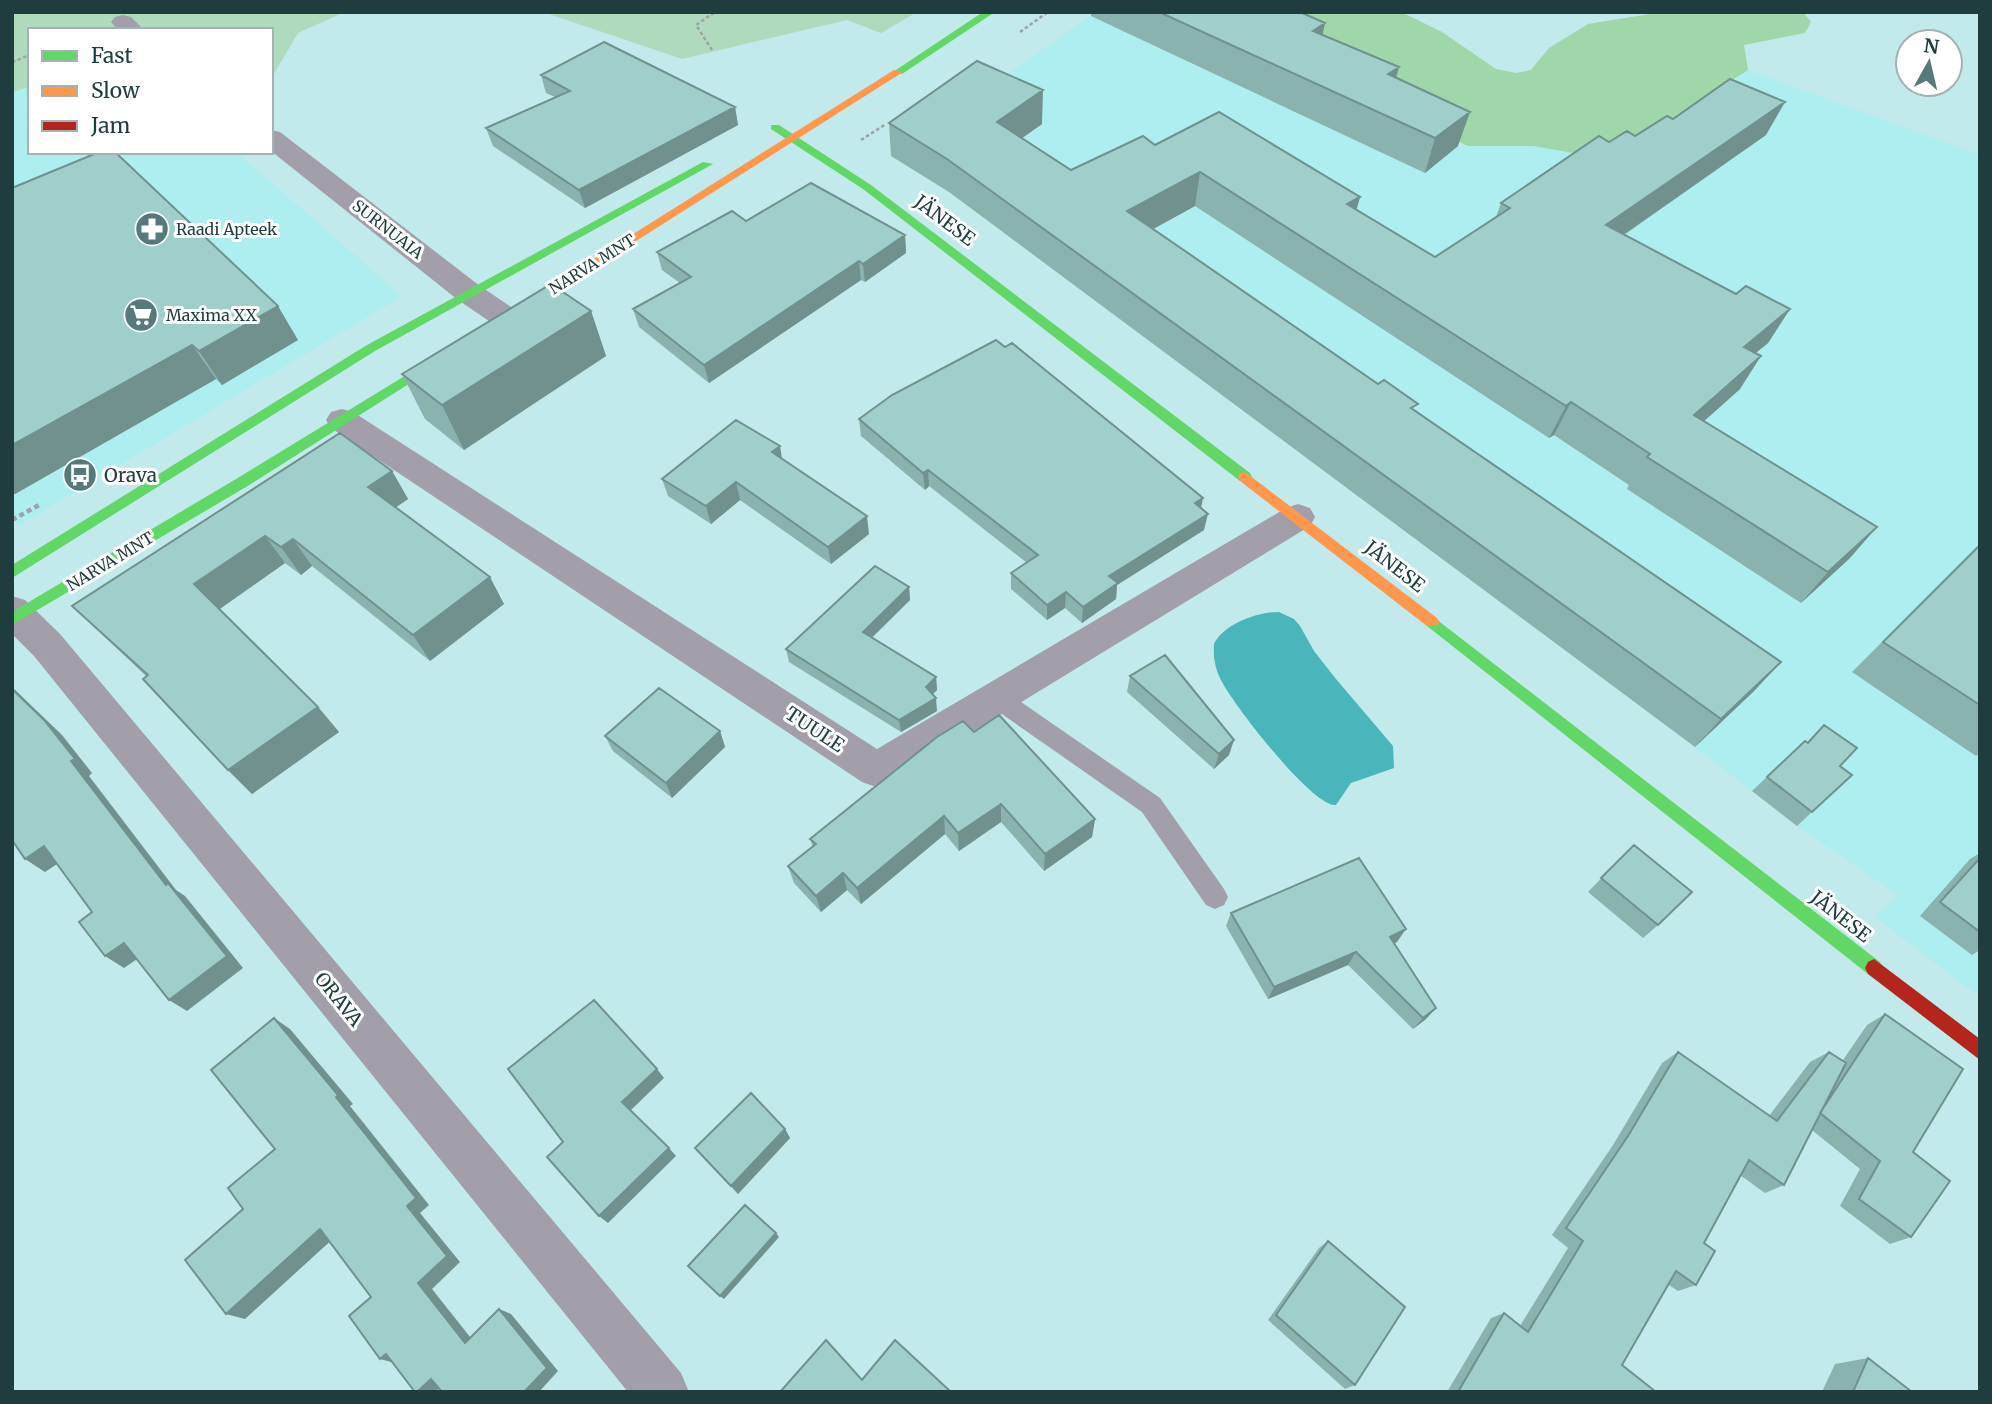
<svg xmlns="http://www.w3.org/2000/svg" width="1992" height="1404" viewBox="0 0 1992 1404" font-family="Merriweather,serif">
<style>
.built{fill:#aeedf0}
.green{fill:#b0dabd}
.forest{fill:#9fd6aa}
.water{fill:#4ab5ba}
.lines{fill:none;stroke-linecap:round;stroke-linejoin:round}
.path-far1{stroke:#9ba2a9;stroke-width:2.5;stroke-dasharray:3.5 2.5;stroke-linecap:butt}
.path{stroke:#9ba2a9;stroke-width:4.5;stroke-dasharray:5 3.5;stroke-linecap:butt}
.lane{fill:#a29faa;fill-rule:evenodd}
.street{fill:#a29faa;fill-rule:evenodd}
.fast{fill:#63d668;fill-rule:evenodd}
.slow{fill:#ff974d;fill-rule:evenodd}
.jam{fill:#b3261e;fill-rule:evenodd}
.wall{fill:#8ab2af}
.shaded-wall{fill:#70918e}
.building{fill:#a0cfcb;stroke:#70918e;stroke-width:2}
.labels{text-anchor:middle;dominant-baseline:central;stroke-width:6;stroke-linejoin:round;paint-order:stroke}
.far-poi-label{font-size:16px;fill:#1f3c3e;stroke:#fff;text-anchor:start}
.far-street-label{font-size:16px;fill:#1f3c3e;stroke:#fff}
.street-label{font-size:19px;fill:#1f3c3e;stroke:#fff}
.poi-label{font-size:19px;fill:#1f3c3e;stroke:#fff;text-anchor:start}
</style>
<rect width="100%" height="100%" fill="#c2e9eb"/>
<path class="built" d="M1096,12L1380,109L1458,146H1533L1608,158L1748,70L1980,155V997L1875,917L1898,895L1797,826L1695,747L949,192L891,156Z
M30,87V152H236L402,296L20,525L12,517V92Z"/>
<path class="green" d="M12,12H345L298,33L271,79V30H30V87L12,92Z
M543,12H917L881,33L847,20L682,59Z"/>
<path class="forest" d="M1234,12H1401L1442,32L1496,69L1516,73L1531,70L1549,48L1588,24L1662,12H1803L1811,22L1805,33L1744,45L1748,70L1608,159L1533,146H1467Z"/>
<path class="water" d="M1279,612L1294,619L1300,626L1314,651L1336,679L1393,746L1394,768L1351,783L1336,805C1313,808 1232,703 1221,680C1215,668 1213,657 1214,644C1224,624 1257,612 1279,612Z"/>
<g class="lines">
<path class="path-far1" d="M1020,32L1048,12
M712,50L696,25L715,12
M12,62L30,55
M861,140L886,124"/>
<path class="path" d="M12,520L39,505"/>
<path class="lane" d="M997,689L1005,691L1160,798L1224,889L1228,897L1224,905L1215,909L1206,905L1142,812L989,705L986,698L989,691Z"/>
<path class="street" d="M123,15L131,17L144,30H118L111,22L115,17Z
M271,130L280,132L480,286L517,311L521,318L517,325L506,328L495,325L458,300L271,151Z
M342,409L353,412L877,749L1286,508L1298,504L1310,508L1315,517L1310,526L890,782L876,787L862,782L331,428L326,420L331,412Z
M12,596L25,600L60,634L681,1373L689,1392H628L34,656L12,634Z"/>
<path class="fast" d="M983,12H995L902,74L893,72Z
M771,125H779L871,185L1250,473L1252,477L1250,481H1240L863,189L771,129Z
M703,162L713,164L375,351L12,578V565L367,345Z
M449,349L453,350V356L246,487L12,625V612L236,479Z
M1432,616L1880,962L1883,968L1880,974L1874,977L1868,974L1427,626L1424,622L1427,618Z"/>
<path class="slow" d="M894,70L903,72L516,317H508L506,314Z
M1245,472L1437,618L1440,622L1437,626H1427L1240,481L1238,477L1240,473Z"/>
<path class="jam" d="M1874,959L1980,1039V1060L1868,974L1865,968L1868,962Z"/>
</g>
<path class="wall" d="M1091,12H1300L1322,35L1396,78L1458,146L1425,173L1091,16Z
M541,75L735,107L738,125L585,208L493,146L486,128L555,97L546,93Z
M1673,119L1766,135L1624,235L1736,294L1790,309L1768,343L1755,353L1740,389L1704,421L1850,558L1801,603L1627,489L1629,485L1554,435L1549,438L1195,206L1153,229L1415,411L1781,662L1754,691L1695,747L949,192L891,156L889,123L1042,124L1021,138L1071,170L1155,145L1360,197L1356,209L1435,257L1496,217L1501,203L1609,142L1635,136Z
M12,188L298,340L222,385L216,379L15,494L12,492Z
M746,221L905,235L906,253L865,282L861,280L709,383L639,327L633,309L680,283L662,270L657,252Z
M591,311L606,356L464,450L425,419L402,374Z
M859,419L1201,508L1204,530L1117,585L1116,599L1082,623L1065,608L1047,620L1011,589V573L1027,563L929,486L925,490L861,436Z
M782,459L869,534L831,564L740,500L711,524L668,496L662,479Z
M392,471L408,499L395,507L504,604L430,661L312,566L301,575L285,563L219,609L318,707L339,732L252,794L228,770L146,676L72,606Z
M1980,544V753L1976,756L1852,672Z
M909,587L910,600L872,638L936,677L937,690L932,694L937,711L901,732L789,662L786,649Z
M1130,676L1229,755L1214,769L1127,692Z
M1824,725L1840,766L1812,812L1797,826L1752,791L1805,741L1807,742Z
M720,731L725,747L672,798L613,751L605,736Z
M974,732L1095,819L1092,837L1044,871L1001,822L959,851L945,834L861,904L847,890L821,912L794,883L788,866L813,847L810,839Z
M1634,845L1658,925L1643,938L1588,892Z
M1980,853V950L1972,955L1920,916L1970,859Z
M1231,913L1397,942L1394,943L1436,1008L1426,1019L1413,1029L1348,965L1268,999L1226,926Z
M1885,1014L1913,1152L1911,1237L1890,1244L1840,1206L1860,1169L1812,1130L1784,1185L1765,1193L1740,1175L1704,1243L1696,1285L1678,1291L1669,1285L1622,1365L1656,1392H1447L1491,1318L1504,1313L1520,1326L1568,1248L1552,1235L1613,1145L1662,1063L1678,1052L1769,1116L1810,1062L1829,1052L1843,1060L1867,1025Z
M785,1129L790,1138L738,1194L695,1148Z
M1328,1241L1355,1385L1345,1389L1268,1320L1319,1248Z
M1868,1358L1912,1392H1822L1835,1364Z"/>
<path class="shaded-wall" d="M1325,23L1318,57L1313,31Z
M1399,67L1390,101L1388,74Z
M1043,90L1042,124L997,156V122Z
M1785,102L1766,135L1590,258L1606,225Z
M735,107L738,125L585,208L579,190Z
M1470,112L1458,146L1425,173L1435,138Z
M1200,172L1195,206L1124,245L1127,211Z
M1360,197L1351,230L1347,204Z
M905,235L906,253L865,282L863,264Z
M859,261L861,280L709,383L704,365Z
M278,306L298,340L222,385L199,351Z
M1790,309L1768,343L1723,380L1744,347Z
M591,311L606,356L464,450L442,405Z
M192,345L216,379L15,494L12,492V445Z
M1761,356L1740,389L1674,448L1694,415Z
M1571,402L1554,435L1549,438L1566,406Z
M780,446L783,464L772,452Z
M928,470L929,486L925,490L923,473Z
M392,471L408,499L385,515L368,487Z
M736,482L740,500L711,524L706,506Z
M1203,498L1200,514L1195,503Z
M1208,514L1204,530L1117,585L1116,599L1082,623L1083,607L1109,576Z
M867,516L869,534L831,564L828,547Z
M1877,527L1850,558L1801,603L1828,572Z
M265,536L285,563L217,611L194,584Z
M293,539L312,566L301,575L281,547Z
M490,577L504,604L430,661L413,635Z
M909,587L910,600L864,645L863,632Z
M1066,592L1065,608L1047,620V605Z
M1781,662L1754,691L1695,747L1721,719Z
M936,677L937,690L927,700L926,687Z
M12,687L62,735L92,773L89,776L176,890L185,896L243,968L187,1011L169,1000L166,885L12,689Z
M936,698L937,711L901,732L899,720Z
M318,707L339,732L252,794L228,770Z
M720,731L725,747L672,798L666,783Z
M1234,740L1229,755L1214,769L1219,754Z
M1001,804V822L959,851L958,833Z
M944,816L945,834L861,904L857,888Z
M1095,819L1092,837L1044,871L1045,854Z
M44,846L63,860L45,872L25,859Z
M843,873L847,890L821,912L816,896Z
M1406,929L1397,942L1381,950L1390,937Z
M124,943L143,955L124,968L105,956Z
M1356,952L1348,965L1268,999L1274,987Z
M1436,1008L1426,1019L1413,1029L1423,1018Z
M274,1018L290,1029L353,1104L350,1106L429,1205L420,1213L460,1262L432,1289L478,1347L465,1343L418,1283L407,1206L336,1097Z
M657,1069L664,1078L630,1111L622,1102Z
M785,1129L790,1138L738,1194L731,1186Z
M669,1148L676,1156L608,1223L599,1216Z
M320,1229L336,1236L245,1319L226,1314Z
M776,1233L779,1237L724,1299L720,1296Z
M499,1309L511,1314L558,1371L539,1392H524Z
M386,1354L395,1363L380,1359Z
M431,1379L446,1382L435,1392H417Z"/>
<path class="building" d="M1159,12H1300L1325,23L1313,31L1399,67L1388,74L1470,112L1435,138Z
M604,42L735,107L579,190L486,128L570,91L541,75Z
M977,61L1043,90L997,122L1071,170L1143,136L1155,145L1219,112L1360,197L1347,204L1435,257L1510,208L1501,203L1599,136L1609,142L1627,131L1635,136L1667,116L1673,119L1730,79L1785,102L1606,225L1736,294L1746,286L1790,309L1744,347L1761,356L1694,415L1877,527L1828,572L1647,457L1650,454L1571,402L1566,406L1200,172L1127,211L1378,384L1384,380L1418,404L1411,408L1781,662L1721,719L947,159L889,123Z
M99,152H115L278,306L199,351L192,345L12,445V188Z
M811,183L905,235L863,264L859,261L704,365L633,309L691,277L657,252L732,211L746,221Z
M551,284L591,311L442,405L402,374Z
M996,340L1005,347L1012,343L1203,498L1195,503L1208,514L1109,576L1118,583L1083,607L1066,592L1047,605L1011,573L1038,555L928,470L923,473L859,419L892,395Z
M736,420L780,446L772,452L867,516L828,547L736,482L706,506L662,479Z
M340,433L392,471L368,487L490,577L413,635L293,539L281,547L265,536L194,584L318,707L228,770L143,679L148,675L72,606Z
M1980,545V705L1883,642Z
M875,566L909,587L863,632L936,677L926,687L936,698L899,720L786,649Z
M1165,655L1234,740L1219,754L1130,676Z
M659,688L720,731L666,783L605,736Z
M12,689L44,720L75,759L71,761L166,885L168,883L227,956L169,1000L124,943L105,956L79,922L92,912L44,846L25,859L12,840Z
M999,715L1095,819L1045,854L1001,804L958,833L944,816L857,888L843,873L816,896L788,866L816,844L810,839L937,737L963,721L974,732Z
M1824,725L1857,748L1840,766L1852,775L1812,812L1767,777L1805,741L1808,743Z
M1634,845L1692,892L1658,925L1601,878Z
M1359,858L1406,929L1390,937L1436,1008L1423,1018L1356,952L1274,987L1231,913Z
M1980,858V932L1940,902Z
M594,1000L657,1069L622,1102L669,1148L599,1216L547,1157L563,1142L508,1069Z
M1885,1014L1963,1069L1913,1152L1950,1181L1911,1237L1859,1199L1880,1161L1820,1113Z
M274,1018L338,1095L336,1097L416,1198L407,1206L447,1256L418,1283L465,1343L499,1309L547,1368L524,1392H442L431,1379L417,1392H415L386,1354L380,1359L349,1316L371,1297L320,1229L226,1314L185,1260L243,1209L228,1188L275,1149L211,1070Z
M1678,1052L1777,1121L1829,1052L1846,1063L1784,1185L1749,1160L1704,1243L1715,1251L1696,1285L1676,1271L1622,1365L1656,1392H1458L1504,1313L1528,1332L1583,1241L1566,1228L1628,1136Z
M751,1093L785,1129L731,1186L695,1148Z
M745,1205L776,1233L720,1296L688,1266Z
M1328,1241L1405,1307L1355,1385L1276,1315Z
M826,1340L862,1380L895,1340L951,1392H780Z
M1868,1358L1912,1392H1853Z"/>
<defs>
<g id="pharmacy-disc" transform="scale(1.75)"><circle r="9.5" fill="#58797b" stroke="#fff"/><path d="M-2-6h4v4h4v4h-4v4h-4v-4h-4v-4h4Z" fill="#fff"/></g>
<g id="supermarket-disc" transform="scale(1.75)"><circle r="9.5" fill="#58797b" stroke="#fff"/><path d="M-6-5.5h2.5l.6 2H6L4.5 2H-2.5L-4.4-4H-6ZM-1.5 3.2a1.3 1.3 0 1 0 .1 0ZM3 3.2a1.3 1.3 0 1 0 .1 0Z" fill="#fff"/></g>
<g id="bus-disc" transform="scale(1.75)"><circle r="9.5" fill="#58797b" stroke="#fff"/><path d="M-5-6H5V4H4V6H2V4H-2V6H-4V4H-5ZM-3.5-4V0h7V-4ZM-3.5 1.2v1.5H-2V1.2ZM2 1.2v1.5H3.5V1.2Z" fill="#fff"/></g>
</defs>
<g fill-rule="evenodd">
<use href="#pharmacy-disc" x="152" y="229"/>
<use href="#supermarket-disc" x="141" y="315"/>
<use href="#bus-disc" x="80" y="475"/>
</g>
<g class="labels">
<g class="far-poi-label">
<text x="176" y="229">Raadi Apteek</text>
<text x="166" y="315">Maxima XX</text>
</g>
<g class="far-street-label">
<text transform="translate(388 229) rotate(38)">SURNUAIA</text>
<text transform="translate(592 264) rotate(-32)">NARVA MNT</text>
<text transform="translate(110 561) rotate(-31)">NARVA MNT</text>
</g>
<g class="street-label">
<text transform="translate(945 220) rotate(37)">JÄNESE</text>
<text transform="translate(1395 566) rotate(38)">JÄNESE</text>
<text transform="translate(815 729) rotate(33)">TUULE</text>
<text transform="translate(1841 916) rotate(38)">JÄNESE</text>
<text transform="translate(339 999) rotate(51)">ORAVA</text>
</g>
<g class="poi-label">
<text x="104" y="475">Orava</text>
</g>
</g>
<rect width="1992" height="1404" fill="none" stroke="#1f3c3e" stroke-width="28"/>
<rect x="28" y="28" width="245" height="126" fill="#ffffff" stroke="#a5b1b2" stroke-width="2"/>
<rect x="42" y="51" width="35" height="10" fill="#63d668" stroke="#a5b1b2" stroke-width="2"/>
<text x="91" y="63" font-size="21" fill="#1f3c3e">Fast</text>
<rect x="42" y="86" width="35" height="10" fill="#ff974d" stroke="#a5b1b2" stroke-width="2"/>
<text x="91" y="98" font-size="21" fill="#1f3c3e">Slow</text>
<rect x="42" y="121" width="35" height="10" fill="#b3261e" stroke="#a5b1b2" stroke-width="2"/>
<text x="91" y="133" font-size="21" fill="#1f3c3e">Jam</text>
<g transform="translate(1929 63) rotate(8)"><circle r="33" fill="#ffffff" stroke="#a5b1b2" stroke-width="2"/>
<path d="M0-5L12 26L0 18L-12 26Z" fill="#58797b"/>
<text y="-10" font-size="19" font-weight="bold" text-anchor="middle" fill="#1f3c3e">N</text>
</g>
</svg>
